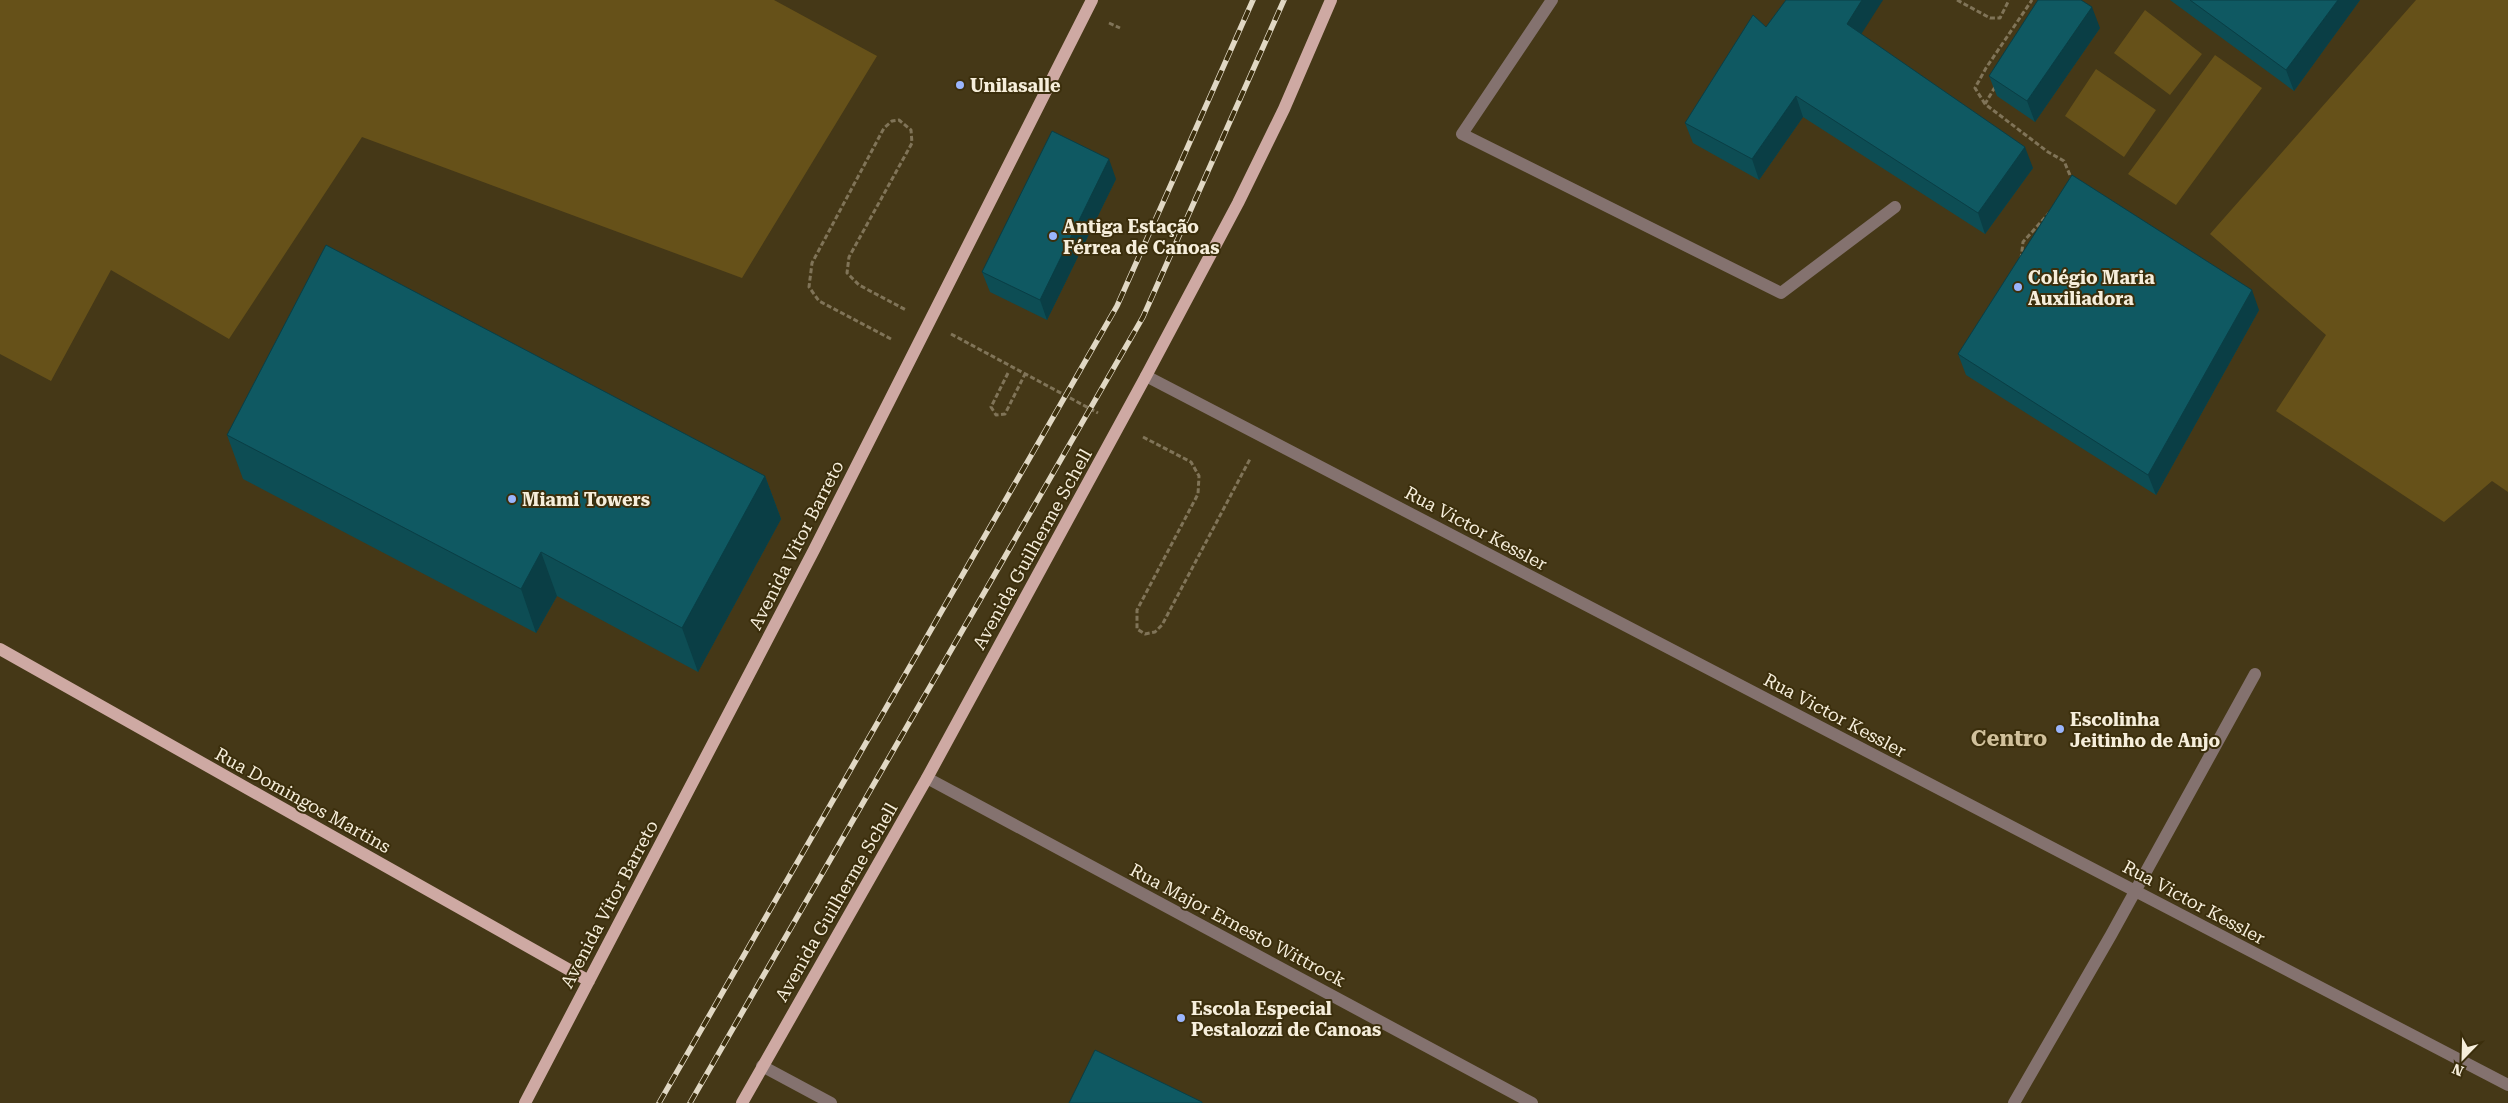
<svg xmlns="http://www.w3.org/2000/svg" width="2508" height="1103" viewBox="0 0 2508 1103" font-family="'Roboto Serif',serif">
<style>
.green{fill:#665119}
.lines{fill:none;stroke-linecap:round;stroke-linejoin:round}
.path{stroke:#807458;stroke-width:3;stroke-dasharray:5 2.5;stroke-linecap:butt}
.minor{stroke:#84726f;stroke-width:12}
.major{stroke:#cea9a3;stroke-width:12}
.rail-casing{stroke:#e1d8c4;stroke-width:5.5}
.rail{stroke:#3b2e0c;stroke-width:4;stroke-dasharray:11;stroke-linecap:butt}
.wall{fill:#0d4d54}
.shaded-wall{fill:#0a3e45}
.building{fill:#0f5962;stroke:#0a3e45}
.poi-dot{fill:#9ab5fd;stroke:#3b2e0c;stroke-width:2}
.labels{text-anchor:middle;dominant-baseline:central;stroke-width:4;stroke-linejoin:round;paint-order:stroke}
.poi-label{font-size:18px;font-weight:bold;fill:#f6eedb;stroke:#3b2e0c;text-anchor:start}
.street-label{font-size:18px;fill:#f6eedb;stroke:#3b2e0c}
.district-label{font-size:22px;font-weight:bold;fill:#d1c19c;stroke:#3b2e0c}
</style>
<rect width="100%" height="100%" fill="#453817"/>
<path class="green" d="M0,0H774L877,56L742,278L362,137L229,339L111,270L51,381L0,354Z
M2416,0H2508V492L2492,481L2444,522L2276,411L2326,335L2210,234Z
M2145,10L2202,54L2170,95L2114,53Z
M2215,55L2262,88L2176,205L2128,174Z
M2096,69L2156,110L2124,157L2065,116Z"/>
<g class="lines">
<path class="path" d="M1957,0L1990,18H2000L2009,0
M1109,23L1120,28
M1995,87L1985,104L2048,152L2064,161L2072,180
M1985,104L1975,88L1986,68L2032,0
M2021,259L2023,242L2049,213
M951,334L1098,413
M891,339L819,301L809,287L812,263L884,128L892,121L899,120L911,130L912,143L849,257L847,273L859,285L906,310
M1008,373L991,407L996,415L1005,414L1025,374
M1143,437L1191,462L1199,476L1198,494L1137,610V629L1145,634L1155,632L1162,625L1250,459"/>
<path class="minor" d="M1552,0L1462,134L1781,293L1895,207
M1146,376L2508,1085
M927,778L1532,1103
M762,1066L831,1103
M2014,1103L2111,935L2255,674"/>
<path class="major" d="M0,649L589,981
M525,1103L814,550L1092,0
M742,1103L927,778L1146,376L1238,203L1284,109L1331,0"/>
<g class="rail-casing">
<path id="rail" d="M659,1103L1117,306L1253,0
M690,1103L1143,317L1284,0"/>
</g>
<use href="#rail" class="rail"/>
</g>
<path class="wall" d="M2170,0H2360L2294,91Z
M1766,27L1861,34L2033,168L1985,234L1803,117L1759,180L1693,143L1685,123Z
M2100,28L2035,122L1997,96L1989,76Z
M1116,179L1047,320L990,292L982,272Z
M2259,310L2156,495L1966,375L1958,354Z
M227,435L765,476L781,519L698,672L557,596L536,633L243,479Z"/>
<path class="shaded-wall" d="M1862,0H1883L1855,44L1847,24Z
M2338,0H2360L2294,91L2286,70Z
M2092,7L2100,28L2035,122L2027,101Z
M1796,96L1803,117L1759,180L1752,159Z
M2025,147L2033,168L1985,234L1978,213Z
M1109,159L1116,179L1047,320L1040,300Z
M2252,290L2259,310L2156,495L2148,475Z
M765,476L781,519L698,672L682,628Z
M541,552L557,596L536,633L521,589Z"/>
<path class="building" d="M1786,0H1862L1847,24L2025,147L1978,213L1796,96L1752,159L1685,123L1753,15L1766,27Z
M2038,0H2081L2092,7L2027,101L1989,76Z
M2190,0H2338L2286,70Z
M1052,131L1109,159L1040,300L982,272Z
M2072,175L2252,290L2148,475L1958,354Z
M326,245L765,476L682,628L541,552L521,589L227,435Z
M1095,1050L1202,1102V1103H1069Z"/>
<g class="poi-dot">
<circle cx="960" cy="85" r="5"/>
<circle cx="1053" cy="236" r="5"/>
<circle cx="2018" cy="287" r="5"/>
<circle cx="512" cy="499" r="5"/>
<circle cx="2060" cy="729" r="5"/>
<circle cx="1181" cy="1018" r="5"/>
</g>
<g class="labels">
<g class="poi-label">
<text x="970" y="85">Unilasalle</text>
<text x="1063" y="226">Antiga Estação<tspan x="1063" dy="21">Férrea de Canoas</tspan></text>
<text x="2028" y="277">Colégio Maria<tspan x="2028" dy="21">Auxiliadora</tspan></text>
<text x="522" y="499">Miami Towers</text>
<text x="2070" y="719">Escolinha<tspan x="2070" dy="21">Jeitinho de Anjo</tspan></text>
<text x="1191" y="1008">Escola Especial<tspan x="1191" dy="21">Pestalozzi de Canoas</tspan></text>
</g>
<g class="street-label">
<text transform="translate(1476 528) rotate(28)">Rua Victor Kessler</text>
<text transform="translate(796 545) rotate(-63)">Avenida Vitor Barreto</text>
<text transform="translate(1032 549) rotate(-61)">Avenida Guilherme Schell</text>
<text transform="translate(1835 715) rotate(28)">Rua Victor Kessler</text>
<text transform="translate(303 800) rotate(29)">Rua Domingos Martins</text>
<text transform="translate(836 902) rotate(-60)">Avenida Guilherme Schell</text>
<text transform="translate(2194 902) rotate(28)">Rua Victor Kessler</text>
<text transform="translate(609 904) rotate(-62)">Avenida Vitor Barreto</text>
<text transform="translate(1238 925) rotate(28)">Rua Major Ernesto Wittrock</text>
</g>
<g class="district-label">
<text x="2009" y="738">Centro</text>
</g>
</g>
<g transform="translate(2463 1058) rotate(203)" stroke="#3b2e0c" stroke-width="4" paint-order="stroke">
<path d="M0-4L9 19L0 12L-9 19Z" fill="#f6eedb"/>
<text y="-8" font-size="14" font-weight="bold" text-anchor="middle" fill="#f6eedb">N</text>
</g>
</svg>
